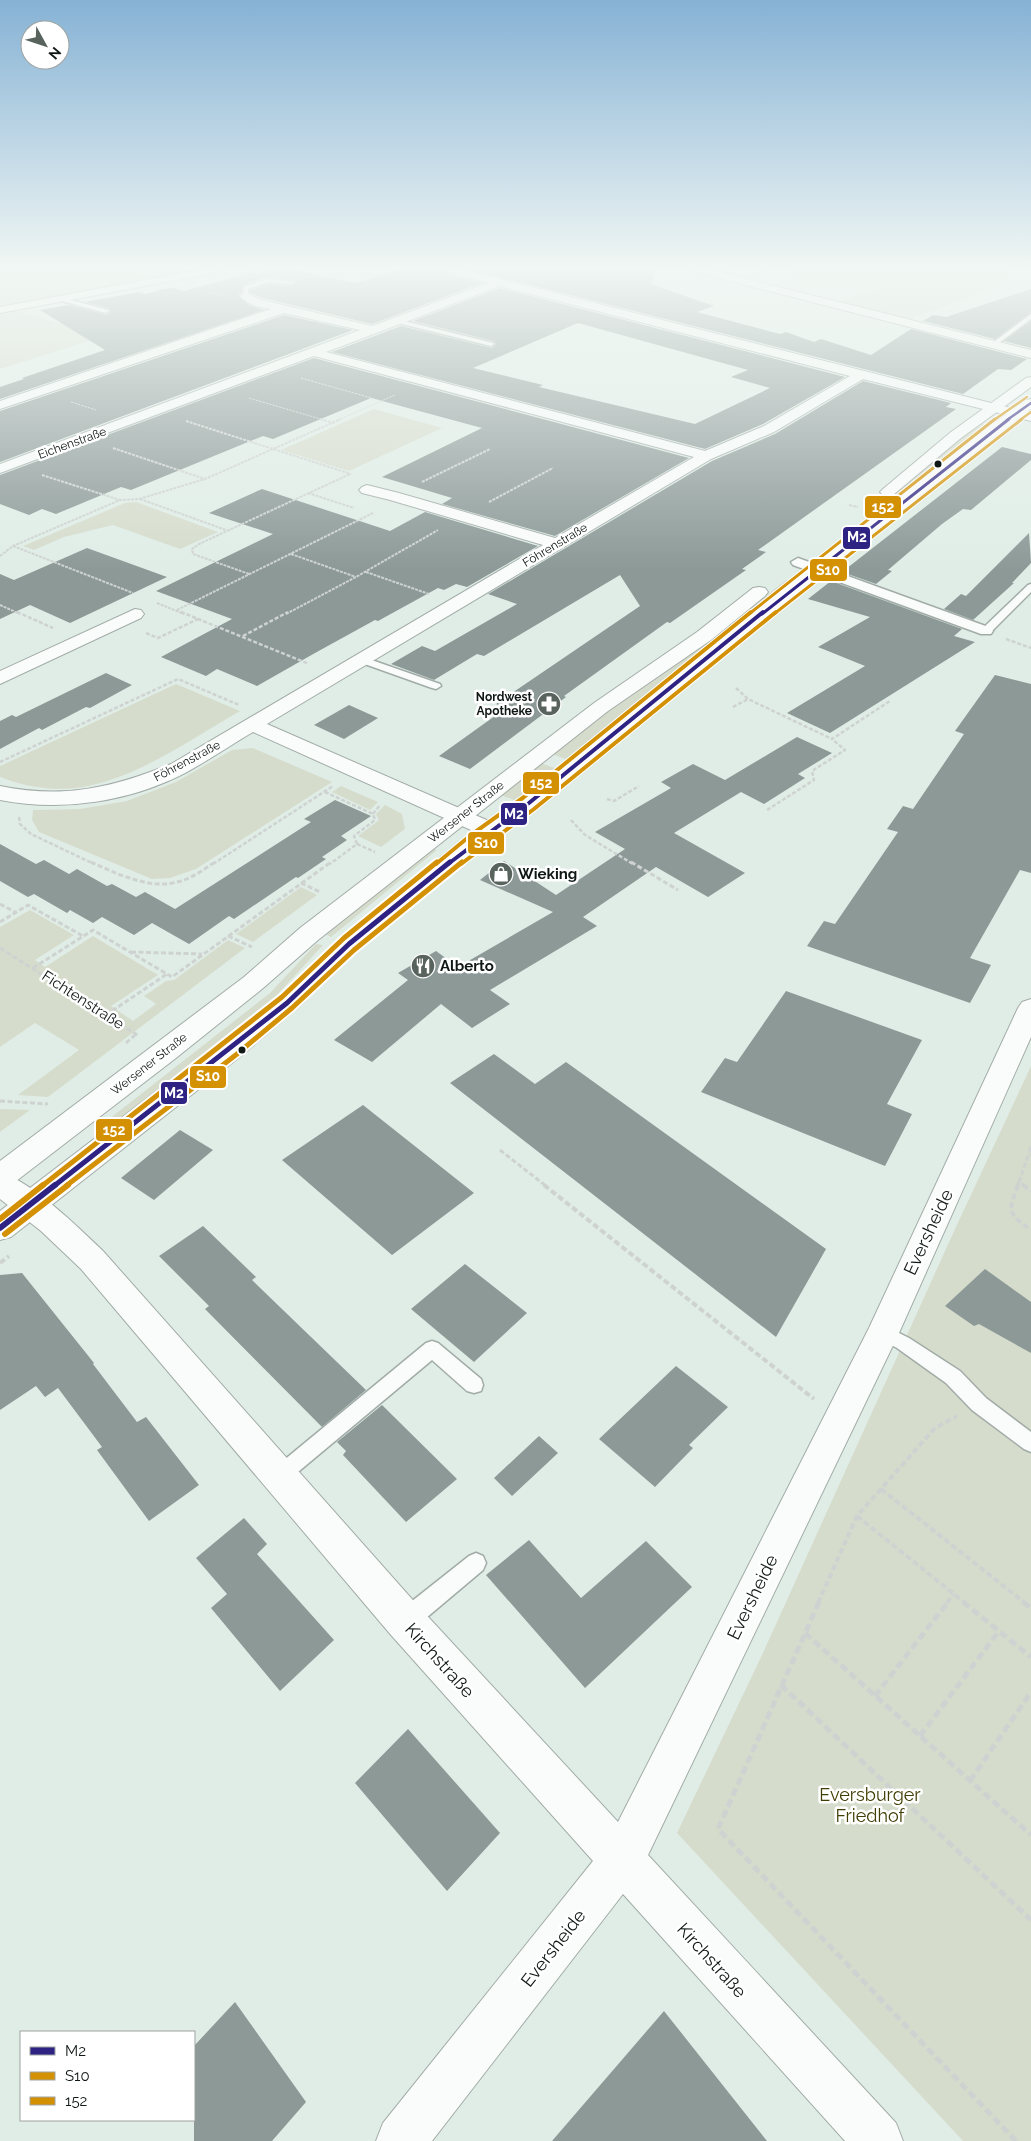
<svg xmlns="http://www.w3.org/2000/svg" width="1031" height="2141" viewBox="0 0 1031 2141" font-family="Raleway,sans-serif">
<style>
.green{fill:#d6dccc}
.building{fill:#8c9997;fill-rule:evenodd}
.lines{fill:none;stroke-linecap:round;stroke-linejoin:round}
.service-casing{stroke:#a2aca7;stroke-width:3}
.pedestrian-casing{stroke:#a2aca7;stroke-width:3}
.minor-casing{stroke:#a2aca7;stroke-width:2}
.secondary-casing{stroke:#a2aca7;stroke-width:2}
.path-far5{stroke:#ced3d1;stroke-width:1;stroke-dasharray:2.5 1;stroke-linecap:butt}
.path-far4{stroke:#ced3d1;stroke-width:2;stroke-dasharray:3 1;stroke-linecap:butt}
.path-far3{stroke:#ced3d1;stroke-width:2.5;stroke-dasharray:4 2;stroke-linecap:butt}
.path-far2{stroke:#ced3d1;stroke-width:3;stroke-dasharray:5 2.5;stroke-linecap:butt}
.path-far1{stroke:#ced3d1;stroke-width:4;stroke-dasharray:6 3;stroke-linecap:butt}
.path{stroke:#ced3d1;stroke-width:5;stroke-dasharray:8 4;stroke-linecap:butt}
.service{fill:#fafcfb;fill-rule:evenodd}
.pedestrian{fill:#fafcfb;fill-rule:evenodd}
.minor{fill:#fafcfb;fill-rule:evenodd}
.secondary{fill:#fafcfb;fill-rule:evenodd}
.bus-1-far4-casing{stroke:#fff;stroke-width:4.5}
.bus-1-far3-casing{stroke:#fff;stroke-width:5}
.bus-1-far2-casing{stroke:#fff;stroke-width:6}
.bus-1-far1-casing{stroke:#fff;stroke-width:9}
.bus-1-casing{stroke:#fff;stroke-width:10}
.bus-2-far4-casing{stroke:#fff;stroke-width:4.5}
.bus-2-far3-casing{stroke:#fff;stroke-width:5}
.bus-2-far2-casing{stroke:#fff;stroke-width:6}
.bus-2-far1-casing{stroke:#fff;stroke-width:9}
.bus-2-casing{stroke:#fff;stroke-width:10}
.bus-3-far4-casing{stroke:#fff;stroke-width:4.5}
.bus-3-far3-casing{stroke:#fff;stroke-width:5}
.bus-3-far2-casing{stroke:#fff;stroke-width:6}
.bus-3-far1-casing{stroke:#fff;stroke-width:9}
.bus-3-casing{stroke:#fff;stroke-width:10}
.bus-1-far4{stroke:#2e2382;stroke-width:2.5}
.bus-1-far3{stroke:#2e2382;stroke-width:3}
.bus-1-far2{stroke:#2e2382;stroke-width:4}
.bus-1-far1{stroke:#2e2382;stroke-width:5}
.bus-1{stroke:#2e2382;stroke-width:6}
.bus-2-far4{stroke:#d49103;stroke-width:2.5}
.bus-2-far3{stroke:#d49103;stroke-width:3}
.bus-2-far2{stroke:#d49103;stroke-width:4}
.bus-2-far1{stroke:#d49103;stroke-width:5}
.bus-2{stroke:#d49103;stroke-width:6}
.bus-3-far4{stroke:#d49003;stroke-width:2.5}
.bus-3-far3{stroke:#d49003;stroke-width:3}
.bus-3-far2{stroke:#d49003;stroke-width:4}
.bus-3-far1{stroke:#d49003;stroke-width:5}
.bus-3{stroke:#d49003;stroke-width:6}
.bus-dot{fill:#0f1815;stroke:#fff;stroke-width:2}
.labels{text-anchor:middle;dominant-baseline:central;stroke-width:5;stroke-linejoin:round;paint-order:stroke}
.far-street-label{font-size:12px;fill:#0f1815;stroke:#fff}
.far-poi-label{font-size:12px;font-weight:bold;fill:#0f1815;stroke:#fff;text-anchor:end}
.poi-label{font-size:15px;font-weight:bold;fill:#0f1815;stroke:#fff;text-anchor:start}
.street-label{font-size:15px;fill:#0f1815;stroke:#fff}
.near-street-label{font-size:18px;fill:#0f1815;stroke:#fff}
.near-park-label{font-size:18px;fill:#413e04;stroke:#fff}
.line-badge{stroke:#fff;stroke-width:2}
.badge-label{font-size:14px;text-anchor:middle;font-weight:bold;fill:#fff}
</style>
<rect width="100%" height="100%" fill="#e0ede7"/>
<path class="green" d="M0,270H207L170,277L158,276L130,281L111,287L0,307Z
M795,270H996L1012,272L995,287L904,321L836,303L889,285L802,283Z
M12,310L105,336L0,369V312Z
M374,409L442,428L349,471L281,450Z
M980,423L984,424L895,500L881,510L877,509Z
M136,502L218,532L180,549L113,525L64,537L34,550L23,546L125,503Z
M786,580L791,581L568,760L552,754L615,706L695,651Z
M176,684L240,711C191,739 132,782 75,788C50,791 23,786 0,777V766Z
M253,748L332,782L196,869L170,878L152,879L39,832L32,820L33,810L80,809L127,801L176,782L232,750Z
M541,763L557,769L517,801L500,795Z
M341,786L378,802L370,810L332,792Z
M385,805L402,814L405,829L381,847L358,836L379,820L376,814Z
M433,848L437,850L331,937L325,934Z
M301,887L317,895L253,942L236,934Z
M30,910L74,935L35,960L45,967L93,936L158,975L111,1006L133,1021L156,1004L144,996L166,981L174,980L228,940L245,948L48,1097L18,1095L79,1050L35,1023L0,1047V927Z
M316,944L323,945L277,995L110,1127L104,1123L270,993Z
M1031,1066V2141H963L677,1833L762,1655L955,1229Z
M0,1109L30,1110L0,1132Z"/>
<path class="building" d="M268,270H293L355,283L400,270H445L448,274L482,283L372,324L263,298L250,293V290L269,284L291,286L296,282L294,280L266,277L242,285V292L238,296L249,305L264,310L0,399V387L24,379L22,378L105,350L40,310L69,305L107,315L111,311L108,308L85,302L139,292L146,294L163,289L172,288L184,291L249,273L254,274Z
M471,270H655L651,284L714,306L697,312L780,334L786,332L814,342L821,339L871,355L911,329L1027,359L1011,370L998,369L963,394Z
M500,288L845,377L763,424L705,449L332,352L401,326L492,348L496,344L493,341L413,321ZM578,323L748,370L731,377L770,388L695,424L539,387L543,385L473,368Z
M1031,289V312L995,339L923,321L933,315L946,317Z
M284,315L353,330L0,462V411Z
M1031,321V348L1004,341Z
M314,358L689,458L555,536L442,504L452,498L382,477L482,428L371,398L273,439L263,436L131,490L121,487L56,514L42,509L29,515L0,504V475Z
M863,381L951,403L946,407L956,409L758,550L766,552L742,569L746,570L670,623L667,622L564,696L566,697L470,769L439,756L506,708L496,704L640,606L620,575L484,656L477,654L434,680L391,664L422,646L435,651L517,604L488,594L712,461L775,434Z
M1002,447L1031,454V460L971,510L963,509L942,524L888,570L892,571L876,584L842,572Z
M262,489L390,531L425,512L538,546L467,587L456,584L444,590L438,588L378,621L375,620L315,653L257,686L217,669L206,676L161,657L232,619L156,591L273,534L209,513Z
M1029,533L1031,563L1012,583H1014L973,620L944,609L961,594L966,596Z
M87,548L167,577L70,623L30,605L0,619V574L14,580Z
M831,581L962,629L954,636L975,642L830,733L787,713L865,666L818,647L870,617L808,599Z
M106,673L132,685L90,708L86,707L42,730L39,728L0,749V721L12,715L16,717Z
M995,675L1031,684V873L1020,870L970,958L991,965L970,1003L807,946L824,921L835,924L898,832L887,829L903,806L913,809L964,734L955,731Z
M349,705L378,718L344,739L314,725Z
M797,737L832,753L798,774L805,778L764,804L741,792L674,833L745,873L708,897L656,867L583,917L597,926L490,990L510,1004L472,1028L441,1004L372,1062L334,1040L408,980L398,973L436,951L458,967L553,912L480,880L504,861L556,895L625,849L595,832L671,788L661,782L693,764L725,780Z
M335,800L371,816L341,836L347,840L322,857L326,859L298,878L296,877L234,919L229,916L189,944L152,923L134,935L102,917L93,923L70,910L67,913L34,894L28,897L0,881V844L36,864L44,860L69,874L77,869L107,886L112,884L136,897L145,892L175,909L311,822L304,819Z
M786,991L922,1040L887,1104L912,1114L885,1166L701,1092L725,1058L737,1062Z
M494,1054L535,1084L566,1062L826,1249L776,1337L450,1083Z
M363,1105L474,1193L392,1255L282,1160Z
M180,1130L213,1150L154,1200L121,1178Z
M203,1226L256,1277L252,1280L366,1390L322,1427L205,1309L209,1306L159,1256Z
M465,1264L527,1313L474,1362L411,1309Z
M985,1269L1031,1302V1353L979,1324L974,1326L945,1306Z
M22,1273L94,1363L93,1364L137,1422L146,1417L199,1485L149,1521L97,1450L102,1447L58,1388L45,1397L36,1386L0,1410V1275Z
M676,1366L728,1407L689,1445L693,1448L655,1487L599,1439Z
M382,1405L457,1479L406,1522L343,1455L346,1451L337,1442Z
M539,1436L558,1453L512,1496L494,1478Z
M244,1518L267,1544L257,1554L334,1640L280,1691L211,1608L227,1594L196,1558Z
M529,1540L581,1598L646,1541L692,1587L585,1688L486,1575Z
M408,1729L500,1833L447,1891L355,1783Z
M235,2002L306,2102L272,2141H194V2046Z
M664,2011L767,2141H552Z"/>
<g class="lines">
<g class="service-casing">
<path id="service" d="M267,279L294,282L291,284L269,282L248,289L249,296L244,297L243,287Z
M60,297L108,310L109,311L106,313L58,300Z
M1031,314V319L995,346H991V344Z
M396,319L493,343L494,344L491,346L394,322L393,321Z
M1031,584V592L990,633H982V629L1028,585Z
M363,657L440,684L441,686L436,689L432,688L359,662L358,660L359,658Z
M883,1325L909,1338L960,1371L986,1398L1031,1432V1452L1024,1449L972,1410L946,1383L897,1348L877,1338L874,1333L877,1328Z
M432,1341L438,1343L481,1379L483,1385L481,1391L474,1393L467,1391L432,1360L286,1482L279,1485L272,1482L269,1476L272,1470L426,1343Z
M476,1553L483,1556L486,1563L483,1570L413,1629L405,1632L397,1629L394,1621L397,1613L469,1556Z"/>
</g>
<g class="pedestrian-casing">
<path id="pedestrian" d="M798,558L991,628L993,631L991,634H981L793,565L791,562Z"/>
</g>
<g class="minor-casing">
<path id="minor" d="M199,270H220L215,273L0,313V307Z
M447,270H464L1031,413V421L863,379L774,432L711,459L267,724L498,825L501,830L498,835L490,837L482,835L253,732C231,745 209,760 187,772C130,802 62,812 0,800V786C63,799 112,788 171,764L543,545L390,500L362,493L359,490L362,487L367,485L399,493L555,538L694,457L314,356L0,473V464L360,330L284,313L0,409V401L271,309C259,307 248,305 240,296L242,294L246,293L262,300L372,326L488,283L448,272ZM500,286L850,376L764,426L705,451L326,352Z
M694,270H711L1031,350V358L695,272Z
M135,609L141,610L144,614L141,618L0,684V671Z
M1031,999V1037L899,1333L648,1855L896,2123L903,2141H845L623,1894L432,2141H376L383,2123L593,1861L391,1635L81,1269L41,1231L0,1199V1172C32,1182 78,1227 103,1251L419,1607L618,1822L869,1328L1018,1008L1022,1002Z"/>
</g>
<g class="secondary-casing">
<path id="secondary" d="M1031,377V387L961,438L893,495H883L880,492L883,489L951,432L1026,378Z
M1031,399V409L824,572L537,808L484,846L358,950L296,1009L242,1055L11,1237L0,1240V1211L222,1041L278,997L340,938L468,836L521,798L812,564L991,425L1026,400Z
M759,587L765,588L768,592L765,596L711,640L608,711L318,940L262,989L176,1058L11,1185L0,1188V1161L244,977L300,928L594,703L697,632L753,588Z"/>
</g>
<path class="path-far5" d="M207,292L226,296
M301,378L382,401
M249,398L324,420
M71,402L96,410
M338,420L395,395"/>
<path class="path-far4" d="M320,419L334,423
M186,421L351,474
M113,448L205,479
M42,475L120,500
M422,482L490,449
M308,493L354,508
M140,499L226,530
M489,502L553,468
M849,505L858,507
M13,546L133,593
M291,554L356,577
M0,556L13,546L120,500L139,499L205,479L341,419
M366,572L429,594
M249,574L193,554L192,549L199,544L350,474
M157,603L184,614
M0,605L20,614
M177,610L373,513
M286,614L356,577L438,530"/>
<path class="path-far3" d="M17,612L53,628
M181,612L309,664
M146,633L158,638L198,619
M243,636L288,612
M1006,639L1031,648
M736,688L748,699L832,739L890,701
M733,707L748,699
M0,762L178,679L239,705
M325,792L373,814L375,820L354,836L357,844L330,864
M607,799L614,801L639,786
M767,810L814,780L812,771L845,750L832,739
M373,814L380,805
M19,817L20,824L31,834L94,864
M571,820L585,835L633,864
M357,844L375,852
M213,864L333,786"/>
<path class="path-far2" d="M91,862C115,873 150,890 177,882C191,879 203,870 215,862
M631,862L678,890
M301,883L320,892
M0,904L15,912
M0,922L28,905L83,936
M228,936L252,947
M0,948L139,1036
M131,952L202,954
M33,968L93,930L172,977L331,862
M106,1015L167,974
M126,1043L136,1034
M0,1101L48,1104
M1031,1147L1029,1153L1031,1155
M500,1150L546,1186
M1017,1186L1019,1182
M1025,1186L1019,1182L1029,1153"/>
<path class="path-far1" d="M544,1185L814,1399
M1018,1185C1008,1213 1007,1212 1031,1230
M1023,1185L1031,1191
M0,1263L9,1256
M881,1489L1025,1603
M857,1516L965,1603
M818,1603L857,1516L935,1428L957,1416
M947,1603L954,1594"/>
<path class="path" d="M819,1602L718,1829L1016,2141
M963,1602L1031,1657
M1023,1602L1031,1608
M805,1633L1031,1835
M781,1685L1031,1920
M875,1696L948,1602
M920,1736L999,1631
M970,1781L1031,1692"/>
<use href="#service" class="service"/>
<use href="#pedestrian" class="pedestrian"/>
<use href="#minor" class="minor"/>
<use href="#secondary" class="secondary"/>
<g class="bus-1-far4-casing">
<path id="bus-1-far4" d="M1007,420L1031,403"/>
</g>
<g class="bus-1-far3-casing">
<path id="bus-1-far3" d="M762,614L1009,419"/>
</g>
<g class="bus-1-far2-casing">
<path id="bus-1-far2" d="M448,864L529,803L763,612"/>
</g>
<g class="bus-1-far1-casing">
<path id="bus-1-far1" d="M54,1186L287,1003L349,944L450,862"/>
</g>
<g class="bus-1-casing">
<path id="bus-1" d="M0,1228L55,1185"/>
</g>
<g class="bus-2-far4-casing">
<path id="bus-2-far4" d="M1020,420L1031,412"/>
</g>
<g class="bus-2-far3-casing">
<path id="bus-2-far3" d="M774,614L1022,419"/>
</g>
<g class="bus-2-far2-casing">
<path id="bus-2-far2" d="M461,864L534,809L776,612"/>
</g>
<g class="bus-2-far1-casing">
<path id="bus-2-far1" d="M66,1186L237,1054L292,1008L354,950L462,862"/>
</g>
<g class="bus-2-casing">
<path id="bus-2" d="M5,1234L68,1185"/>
</g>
<g class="bus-3-far4-casing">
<path id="bus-3-far4" d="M994,420L1027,397"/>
</g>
<g class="bus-3-far3-casing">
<path id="bus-3-far3" d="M749,614L995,419"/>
</g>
<g class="bus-3-far2-casing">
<path id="bus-3-far2" d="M436,864L471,835L524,797L751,612"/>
</g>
<g class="bus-3-far1-casing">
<path id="bus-3-far1" d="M42,1186L282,997L344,938L437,862"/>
</g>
<g class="bus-3-casing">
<path id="bus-3" d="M0,1219L43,1185"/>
</g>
<use href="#bus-1-far4" class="bus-1-far4"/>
<use href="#bus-1-far3" class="bus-1-far3"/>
<use href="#bus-1-far2" class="bus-1-far2"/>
<use href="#bus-1-far1" class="bus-1-far1"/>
<use href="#bus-1" class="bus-1"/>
<use href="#bus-2-far4" class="bus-2-far4"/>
<use href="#bus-2-far3" class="bus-2-far3"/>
<use href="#bus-2-far2" class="bus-2-far2"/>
<use href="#bus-2-far1" class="bus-2-far1"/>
<use href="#bus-2" class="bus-2"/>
<use href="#bus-3-far4" class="bus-3-far4"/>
<use href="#bus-3-far3" class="bus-3-far3"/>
<use href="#bus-3-far2" class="bus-3-far2"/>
<use href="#bus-3-far1" class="bus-3-far1"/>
<use href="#bus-3" class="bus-3"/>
</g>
<linearGradient id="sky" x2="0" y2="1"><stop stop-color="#86b2d5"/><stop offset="0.47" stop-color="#f1f7f4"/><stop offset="1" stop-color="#f1f7f4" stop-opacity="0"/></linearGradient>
<rect width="1031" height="570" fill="url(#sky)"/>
<defs>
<g id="pharmacy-disc" transform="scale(1.25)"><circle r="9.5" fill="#58635e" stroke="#fff"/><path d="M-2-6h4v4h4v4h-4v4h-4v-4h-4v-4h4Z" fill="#fff"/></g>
<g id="shop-disc" transform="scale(1.25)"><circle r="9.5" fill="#58635e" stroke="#fff"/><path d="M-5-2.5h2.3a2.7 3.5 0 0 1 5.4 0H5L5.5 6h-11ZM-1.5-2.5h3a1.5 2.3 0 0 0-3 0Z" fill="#fff"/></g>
<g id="restaurant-disc" transform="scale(1.25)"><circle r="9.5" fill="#58635e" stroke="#fff"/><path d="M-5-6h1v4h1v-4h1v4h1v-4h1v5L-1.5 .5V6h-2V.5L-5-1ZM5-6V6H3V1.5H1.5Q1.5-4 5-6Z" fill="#fff"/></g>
</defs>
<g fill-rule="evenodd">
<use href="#pharmacy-disc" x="549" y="704"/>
<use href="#shop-disc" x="501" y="874"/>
<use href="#restaurant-disc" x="423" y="966"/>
</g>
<g class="bus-dot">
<circle cx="938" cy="464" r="4.5"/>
<circle cx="242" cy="1050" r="4.5"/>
</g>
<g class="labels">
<g class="far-street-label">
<text transform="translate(72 443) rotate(-20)">Eichenstraße</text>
<text transform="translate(555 545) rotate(-31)">Föhrenstraße</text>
<text transform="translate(187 761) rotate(-28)">Föhrenstraße</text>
<text transform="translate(466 812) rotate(-38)">Wersener Straße</text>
<text transform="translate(149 1064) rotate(-38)">Wersener Straße</text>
</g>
<g class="far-poi-label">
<text x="532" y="697">Nordwest<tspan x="532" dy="14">Apotheke</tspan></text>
</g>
<g class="poi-label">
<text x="518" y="874">Wieking</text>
<text x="440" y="966">Alberto</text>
</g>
<g class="street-label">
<text transform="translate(83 1000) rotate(33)">Fichtenstraße</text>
</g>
<g class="near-street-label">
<text transform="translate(928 1232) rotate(-65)">Eversheide</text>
<text transform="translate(752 1597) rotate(-64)">Eversheide</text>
<text transform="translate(440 1660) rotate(48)">Kirchstraße</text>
<text transform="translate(553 1948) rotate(-52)">Eversheide</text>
<text transform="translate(712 1960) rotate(48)">Kirchstraße</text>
</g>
<g class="near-park-label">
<text x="870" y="1794">Eversburger<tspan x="870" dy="21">Friedhof</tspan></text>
</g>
</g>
<g class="line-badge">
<rect x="864" y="495" width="38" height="24" rx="5" fill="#d49003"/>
<rect x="842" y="526" width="29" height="24" rx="5" fill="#2e2382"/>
<rect x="809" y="558" width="39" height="24" rx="5" fill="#d49103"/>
<rect x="522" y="771" width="38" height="24" rx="5" fill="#d49003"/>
<rect x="500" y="802" width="28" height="24" rx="5" fill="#2e2382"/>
<rect x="467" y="831" width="38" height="24" rx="5" fill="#d49103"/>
<rect x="189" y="1065" width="38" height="24" rx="5" fill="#d49103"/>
<rect x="160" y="1081" width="28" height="24" rx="5" fill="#2e2382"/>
<rect x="95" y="1118" width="38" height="24" rx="5" fill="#d49003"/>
</g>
<g class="badge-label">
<text x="883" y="512">152</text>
<text x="857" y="542">M2</text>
<text x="828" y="575">S10</text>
<text x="541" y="788">152</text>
<text x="514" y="819">M2</text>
<text x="486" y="848">S10</text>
<text x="208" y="1081">S10</text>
<text x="174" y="1098">M2</text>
<text x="114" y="1135">152</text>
</g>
<rect x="20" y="2031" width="175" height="90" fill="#ffffff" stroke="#9fa3a1"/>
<rect x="30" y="2047" width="25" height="8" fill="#2e2382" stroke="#9fa3a1"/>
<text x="65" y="2056" font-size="15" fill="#0f1815">M2</text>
<rect x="30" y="2072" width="25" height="8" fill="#d49103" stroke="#9fa3a1"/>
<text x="65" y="2081" font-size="15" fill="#0f1815">S10</text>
<rect x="30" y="2097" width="25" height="8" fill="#d49003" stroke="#9fa3a1"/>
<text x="65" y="2106" font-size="15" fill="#0f1815">152</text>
<g transform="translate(45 45) rotate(130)"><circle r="24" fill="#ffffff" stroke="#9fa3a1"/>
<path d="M0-4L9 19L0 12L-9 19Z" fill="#58635e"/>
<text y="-8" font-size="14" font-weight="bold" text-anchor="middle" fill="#0f1815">N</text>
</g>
</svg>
